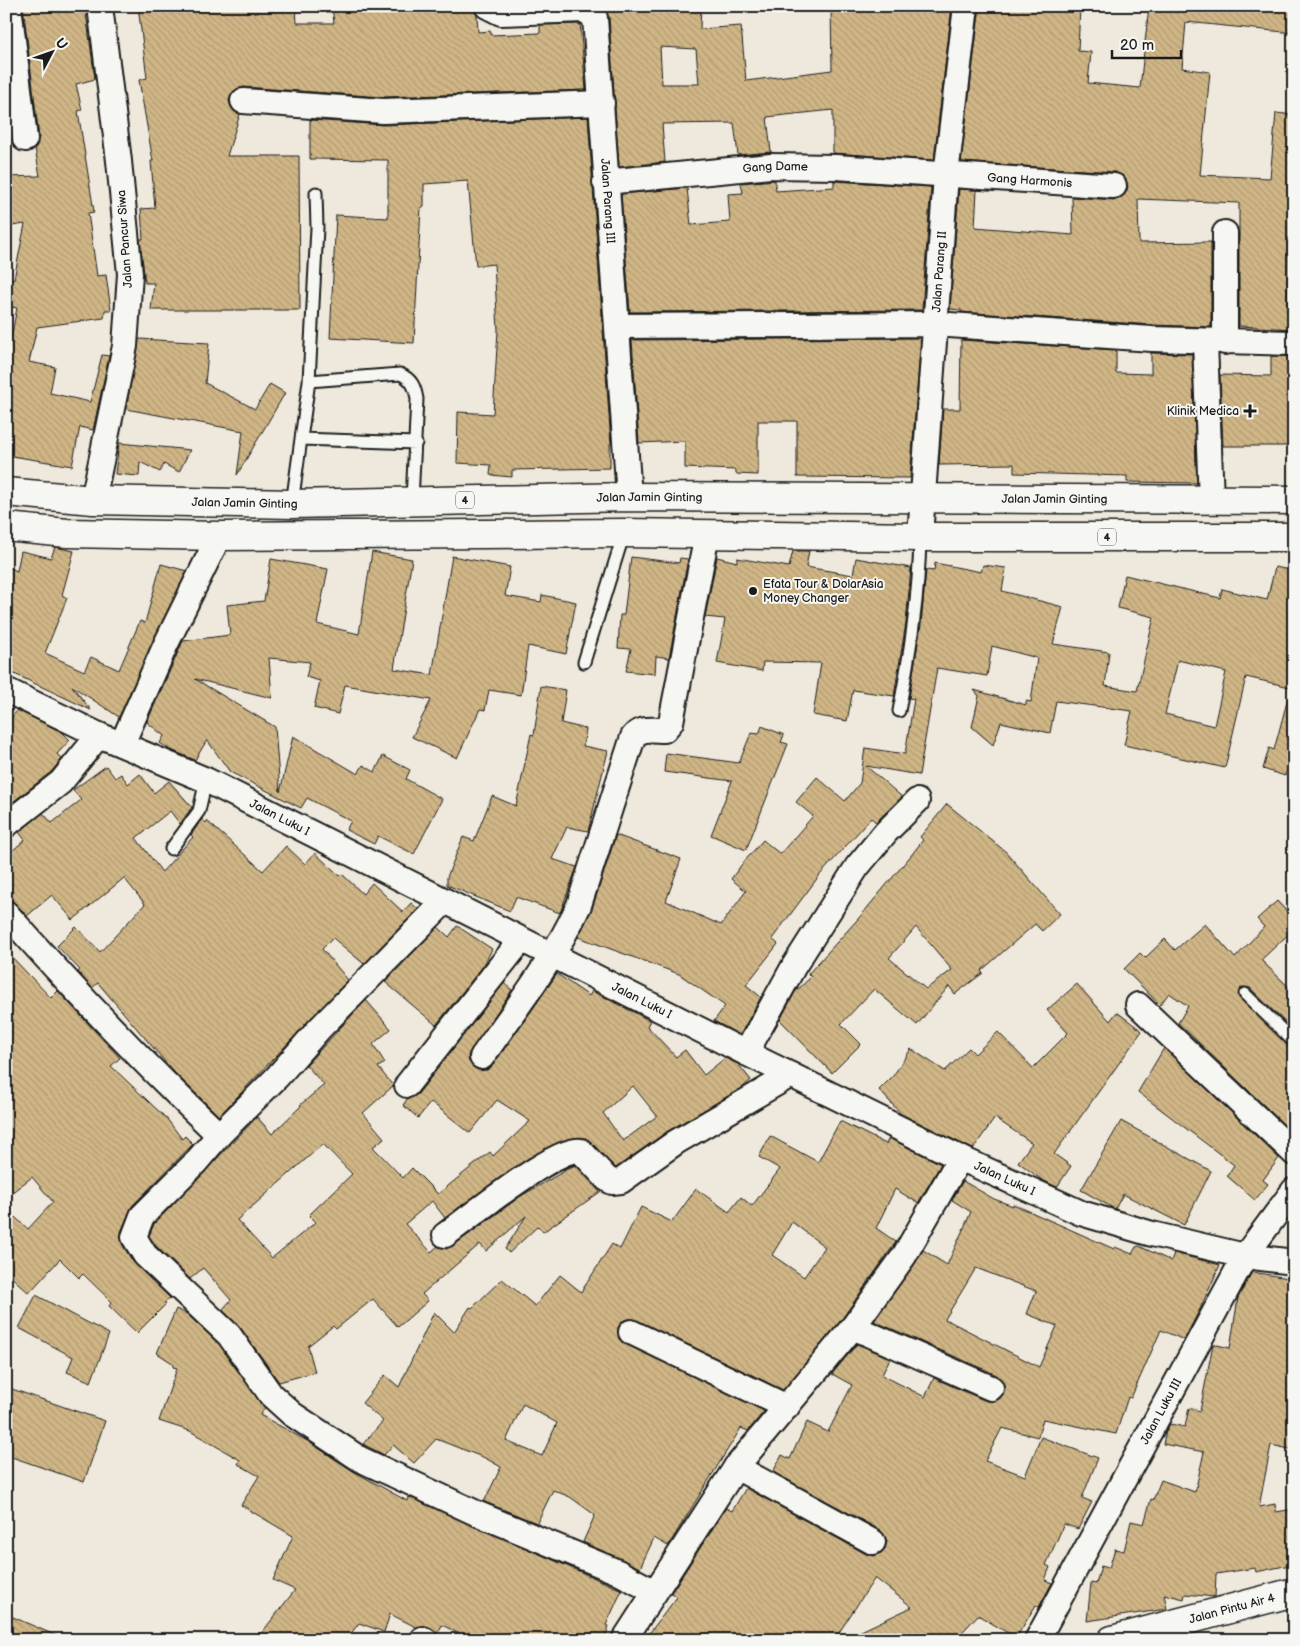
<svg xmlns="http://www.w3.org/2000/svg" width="1300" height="1646" viewBox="0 0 1300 1646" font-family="'Balsamiq Sans',sans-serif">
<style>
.building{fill:url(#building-back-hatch);stroke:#1c1c1c;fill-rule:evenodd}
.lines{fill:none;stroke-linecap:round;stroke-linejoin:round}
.lane-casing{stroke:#1c1c1c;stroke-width:15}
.street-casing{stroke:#1c1c1c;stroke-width:28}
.secondary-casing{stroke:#1c1c1c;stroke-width:31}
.highway-casing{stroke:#1c1c1c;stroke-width:31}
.lane{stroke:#f6f6f2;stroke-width:11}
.street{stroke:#f6f6f2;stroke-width:24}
.secondary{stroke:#f6f6f2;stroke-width:28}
.highway{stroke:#f6f6f2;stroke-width:28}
.poi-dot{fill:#1c1c1c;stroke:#f6f6f2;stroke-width:2}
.labels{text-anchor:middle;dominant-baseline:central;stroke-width:4;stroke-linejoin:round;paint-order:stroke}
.shield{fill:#f6f6f2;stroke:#5d5d5c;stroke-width:1}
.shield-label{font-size:11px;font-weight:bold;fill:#1c1c1c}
.street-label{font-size:12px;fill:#1c1c1c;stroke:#f6f6f2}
.poi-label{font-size:12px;fill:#1c1c1c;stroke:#f6f6f2;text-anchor:end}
</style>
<defs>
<pattern id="building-back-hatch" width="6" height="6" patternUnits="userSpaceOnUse" patternTransform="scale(1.25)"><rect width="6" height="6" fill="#d0b686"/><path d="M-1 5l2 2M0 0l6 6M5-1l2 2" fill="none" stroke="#b29c73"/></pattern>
</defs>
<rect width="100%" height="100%" fill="#eee9dc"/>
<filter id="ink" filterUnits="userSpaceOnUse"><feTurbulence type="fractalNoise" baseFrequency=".02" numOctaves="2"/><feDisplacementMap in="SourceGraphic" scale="10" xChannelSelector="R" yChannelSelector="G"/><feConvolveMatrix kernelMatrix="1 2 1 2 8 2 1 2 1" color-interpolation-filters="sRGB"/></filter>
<g filter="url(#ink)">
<path class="building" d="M23,6H85L95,79L76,84L82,110L78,111L94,212L88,213L97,276L106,275L111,310H105L104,318L37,327L29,362L55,367L50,393L90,402L102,355L109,356L93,430L80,427L72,466L6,455V347L9,348L17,308L6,306V296L10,278L14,279L25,224L6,227V177L40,176L35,148L39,137Z
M138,6H296L297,23H334L332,6H473L477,15L478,32L491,31V35L540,33V25L580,24L586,90L383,97L244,87L237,89L231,94L229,101L231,107L240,114L227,156H299L300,310H151L154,283H145L140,239H143L141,209L155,208L151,161H153L139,80L147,78Z
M602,6H621V9L655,12V6H701L700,29L741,26L746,81L832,70L831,6H952L934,160L833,153V110L767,117L771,152L738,155L734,123L662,124L665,162L619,167L609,17ZM660,47L696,49L699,84H662Z
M980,6H1080L1078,51L1091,52L1088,83L1140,88L1149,6H1294V33L1186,22L1182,68L1210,72L1200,175L1270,178L1276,113L1294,115V177H1291L1287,312L1294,313V329L1239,326V203L1138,199L1139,243L1211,242V327L1153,325L961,312V310L950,309L959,189L977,190L975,227L1073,235L1072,197L1114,200L1125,194L1128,187L1126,180L1115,172L961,162Z
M588,117L611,444H610V468L512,470V477L490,475L491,465L457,463L458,412L493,414L498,330L494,264L476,266L468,181L424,184V207H421L414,343L330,338L336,215L388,218V160L310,159V120L384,125Z
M775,180L776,191L834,187V181L931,187L922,310L630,312L621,194L687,188L691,225L730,222L728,194L743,193L741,183Z
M921,338L910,478L797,477V421H758V475L736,474V470L685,468V441L639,443L632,340Z
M139,339L209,343L205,383L255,409L270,384L285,393L237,475L243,431L126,409Z
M961,340L1116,350V373L1151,374V353L1192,354L1197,483L1127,482V476L1014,473V464L939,465L943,409H960Z
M1271,356L1294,357V446H1223L1220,375L1271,376Z
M119,443L171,448L190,450L179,472L164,464L160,472L140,462L139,476L115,474Z
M55,547L74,551L62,595L67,598L45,653L84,671L91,657L119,670L140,621L145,623L161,564L187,571L119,717L72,686L91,710L6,670V566L17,571L21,551L51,558Z
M793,551H809L806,567L853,575L856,558L911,568L906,623L894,696L853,690L847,721L813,715L821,663L763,662L762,671L717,663L725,619L705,617L717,557L737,562V558L789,567Z
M372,552L412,559L394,669L432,675L452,556L510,567L505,596L541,602L542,595L576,602L566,654L528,646L521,695L489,690L485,710L480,709L457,758L412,737L431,700L345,685L338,714L314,708L320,681L306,677L310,662L269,658L272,698L195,679L275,727L280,792L293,736L358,774L363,765L375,772L383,756L410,770L406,779L442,799L414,854L378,836L374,844L346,830L351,821L307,798L301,808L230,772L207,740L195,760L169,749L160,743L164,736L147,722L183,641L230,635L227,605L264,601L271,559L328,569L317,624L359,634Z
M631,557L679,563L680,558L688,559L669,658L656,656L655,674L626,671L631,649L618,648L620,615H624Z
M935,563L981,572L983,565L1006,568L1002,591L1063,607L1053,644L1109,652L1105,686L1137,691L1154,617L1118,608L1125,575L1220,598L1222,589L1267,600L1275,567L1294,571V688L1246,677L1225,768L1124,745L1132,711L1056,701L1050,733L1001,722L993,745L972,727L979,696L974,690L1026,705V701L1031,702L1037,658L992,646L987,676L937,668L919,775L866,766L902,797L876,822L871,818L819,876L772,939L778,944L746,985L761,997L740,1035L714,1021L725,1006L679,974L578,937L592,909L616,835L681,859L666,901L721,925L746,891L731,879L742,864L763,840L780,854L813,816L796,802L817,777L845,801L860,783L865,748L905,754L914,699L909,698L921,625L926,570L934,571ZM1178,660L1226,672L1214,726L1165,714Z
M541,686L566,690L561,723L586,729L583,746L608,751L588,831L567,827L552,859L577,867L560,913L516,897L510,911L447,885V877L463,837L474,841L492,796L516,806L531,734L534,735Z
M1288,698L1294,699V745L1285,776L1263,769L1269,748L1274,750Z
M17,710L62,732L70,740L57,754L62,759L51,772L9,805L6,803V726Z
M762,726L784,735L781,742L788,744L746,850L711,835L732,781L664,772L666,753L739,763L751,733L759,734Z
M106,766L115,778L121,774L128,784L140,774L154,793L169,781L192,807L180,824L170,811L136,838L162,872L193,837L191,835L202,819L206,823L207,821L263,871L286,846L305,864L315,853L340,876L342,874L363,894L372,883L403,912L411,903L418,909L364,964L333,938L322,949L348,980L219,1116L173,1071L98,983L92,988L78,972L80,970L57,946L76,927L100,952L145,904L124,878L73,920L52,895L27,916L16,904L6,900V856L25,840L19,832L43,813L52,823L81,800L73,790Z
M947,804L1006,852L1060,914L1042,931L1035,924L981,971L983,973L955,994L949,986L917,1025L874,989L841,1024L861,1044L832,1073L780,1020L795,992L811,977L808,974L858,919L913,853L923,840L920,837ZM916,927L952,970L926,989L889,958Z
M1277,901L1294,919V929L1261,960L1294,992V1031L1250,988L1243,987L1238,996L1289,1047L1294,1049V1095L1286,1103L1294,1111V1134L1178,1023L1188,1006L1169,993L1160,1005L1124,969L1140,953L1145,958L1165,939L1175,950L1205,924L1235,958L1264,927L1257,919Z
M457,926L492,949L484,965L436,1025L385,982L438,927L449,937Z
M6,951L51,998L58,991L120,1058L111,1066L167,1119L182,1139L185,1136L193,1144L132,1206L121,1232L122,1244L133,1262L170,1298L164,1303L166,1304L137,1333L109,1306L112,1302L83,1274L79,1278L60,1259L29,1293L6,1272V1209L28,1229L53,1202L32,1177L6,1197Z
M557,974L589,996L592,991L645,1018L650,1021L647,1026L676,1057L685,1050L704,1075L725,1058L738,1064L751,1080L742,1088L668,1131L616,1168L586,1138L568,1139L527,1159L445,1218L432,1201L405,1224L431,1252L438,1246L446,1249L453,1246L521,1196L573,1166L576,1165L600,1192L543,1232L538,1226L509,1253L505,1249L526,1216L486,1251L480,1244L422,1294L428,1301L398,1327L373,1299L336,1329L333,1326L308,1346L315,1372L279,1382L240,1327L222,1310L231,1300L203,1268L190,1279L156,1246L149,1236L154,1224L257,1117L272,1134L301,1106L300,1105L324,1085L306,1065L366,1000L391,1029L373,1044L385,1063L378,1067L393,1086L363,1113L384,1138L373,1147L403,1178L412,1168L438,1194L490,1152L493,1156L530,1121L497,1100L470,1133L431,1102L418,1118L403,1105L408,1098L418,1094L504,983L512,990L468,1055L469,1062L475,1068L487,1070L493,1065ZM633,1086L657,1116L623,1141L603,1113ZM323,1144L352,1174L309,1215L316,1222L272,1258L237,1220Z
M1077,984L1110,1021L1117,1012L1142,1031L1054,1154L1071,1166L1057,1187L1042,1180L1018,1162L1032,1143L995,1118L973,1149L901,1114L879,1090L893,1076L911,1049L945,1071L969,1048L975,1054L998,1032L1033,1068L1068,1033L1047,1010Z
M1164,1048L1279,1158L1263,1180L1268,1184L1255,1200L1227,1176L1234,1165L1138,1092Z
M840,1121L886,1144L889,1138L941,1164L918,1203L895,1189L876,1228L896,1242L842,1319L783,1390L637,1320H624L618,1327L619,1339L625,1344L764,1411L748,1431L741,1428L668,1546L654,1538L640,1568L583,1542L595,1515L570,1497L553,1490L537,1523L484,1502L501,1467L485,1458L436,1439L414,1463L393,1445L384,1455L363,1444L383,1421L362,1403L385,1375L399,1387L434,1312L454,1332L470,1307L472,1308L502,1279L535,1306L560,1275L581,1292L612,1244L620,1249L641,1207L672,1222L696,1189L729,1212L741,1197L752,1206L780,1169L759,1157L770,1136L818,1162ZM792,1222L825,1247L804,1277L772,1255ZM523,1404L557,1423L542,1456L506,1441Z
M1121,1121L1211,1171L1184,1225L1123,1194L1115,1209L1081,1190Z
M963,1181L994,1199L1013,1206V1204L1114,1249L1115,1247L1132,1254L1136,1247L1139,1246L1171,1261L1174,1253L1220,1265L1200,1309L1184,1340L1161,1330L1131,1398L1128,1397L1116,1434L1043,1419L1038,1437L1002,1428L985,1461L1025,1476L1041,1437L1098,1458L1082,1498L1092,1502L1078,1529L1064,1524L1046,1565L1050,1567L1045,1580L1052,1583L1039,1607L1036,1605L1016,1638L978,1615L955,1640H842L912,1607L875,1578L834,1640H644L677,1597L671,1593L726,1508L732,1511L746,1488L866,1554L874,1556L885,1549L887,1541L880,1530L773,1472L782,1455L790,1459L807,1422L828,1432L852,1385L832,1374L857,1344L890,1358L882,1375L925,1397L934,1378L986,1401L999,1399L1003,1394L1005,1386L997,1375L874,1321L923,1250L947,1265L971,1212L952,1200ZM976,1268L1036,1291L1027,1314L1057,1326L1039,1367L945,1319Z
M1252,1272L1294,1279V1343L1291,1360L1294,1361V1450L1271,1445L1259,1507L1275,1504L1276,1512L1294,1509V1564L1256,1572L1255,1568L1216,1574L1215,1597L1185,1594L1184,1599L1164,1594L1167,1609L1087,1621L1091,1583L1096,1584L1101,1566L1109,1568L1115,1549L1124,1551L1131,1521L1144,1524L1151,1499L1153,1500L1161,1480L1195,1492L1204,1452L1163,1444L1166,1431L1170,1424L1185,1427L1189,1408L1200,1411L1213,1344L1230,1348L1238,1298Z
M36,1295L109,1334L91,1382L67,1372L73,1357L19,1328Z
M176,1309L187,1314L219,1344L265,1408L260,1415L309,1442L353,1471L407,1501L409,1497L622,1590L606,1625L609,1626L604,1640H472L442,1625L438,1633L429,1627H416L390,1614L384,1632L359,1623L346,1640H256L295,1590L273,1580L293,1536L241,1505L259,1476L238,1464L240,1460L190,1431L159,1421L177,1368L173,1367L174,1364L157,1353Z
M6,1387L105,1421L84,1482L6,1455Z
M6,1614L66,1640H6Z"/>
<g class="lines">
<g class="lane-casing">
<path id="lane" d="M309,381L400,374C412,379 415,387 417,399L412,500
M301,439L416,443
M292,504L309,381L317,228L316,193
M584,662L624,533
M899,711C910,653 919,596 920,537
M171,849L199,811L206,780
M1245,994L1294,1042"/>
</g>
<g class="street-casing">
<g id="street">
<path d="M9,6L25,139"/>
<path id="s1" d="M487,6L501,13L585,10L595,18L629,497"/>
<path d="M243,101L383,111L602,103"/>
<path id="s2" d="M605,182L771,166L836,167L1114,186"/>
<path d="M618,326L935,324L1152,339L1294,343"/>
<path d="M1205,342L1211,501"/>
<path d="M1225,342V233"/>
<path d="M93,500L125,346L130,274L119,161L100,6"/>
<path id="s3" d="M920,537L946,175L966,6"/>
<path id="s4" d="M6,690L99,735L206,780L746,1053L960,1158L1081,1213L1152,1234L1245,1256L1294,1262"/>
<path d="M122,744L166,644L219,536"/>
<path d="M6,825L61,782L99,735"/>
<path d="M445,901L319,1029L277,1077L219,1135L196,1162L142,1216L134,1237L145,1255L229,1335L271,1395L292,1414L360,1459L476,1513L618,1572L655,1592"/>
<path d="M6,913C74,990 144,1064 219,1135"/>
<path d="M1138,1005L1294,1153"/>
<path d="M746,1053L794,966L857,867L886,832L917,801"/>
<path d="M482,1057C516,1008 554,960 579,905L633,737C641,727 652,730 664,730L671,722L707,534"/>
<path d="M407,1085L521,940"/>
<path d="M445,1235C467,1219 559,1145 581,1151L607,1179L612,1182L621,1181L676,1142L791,1075"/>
<path d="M853,1327L991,1388"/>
<path d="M631,1332L787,1407"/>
<path d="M736,1467L873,1542"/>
<path d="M423,1639L425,1640"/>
<path d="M624,1640L736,1467L853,1327L904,1256L960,1158"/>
<path id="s5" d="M1037,1640L1245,1256L1294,1190"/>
</g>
</g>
<g class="secondary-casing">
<g id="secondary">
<path id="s6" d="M1112,1640L1294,1592"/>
</g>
</g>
<g class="highway-casing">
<g id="highway">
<path id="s7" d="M6,492L93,500L292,504L629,497L1294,500"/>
<path d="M6,527L67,533L219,536L624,533L920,537H1294"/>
</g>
</g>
<use href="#lane" class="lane"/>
<use href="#street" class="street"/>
<use href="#secondary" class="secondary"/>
<use href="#highway" class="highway"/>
</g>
</g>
<g class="poi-dot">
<path d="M1247.5 403.5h5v5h5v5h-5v5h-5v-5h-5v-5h5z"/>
<circle cx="753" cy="591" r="5"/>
</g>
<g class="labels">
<g class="shield">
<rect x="456" y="491.5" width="18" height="17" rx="4"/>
<rect x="1098" y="528.5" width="18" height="17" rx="4"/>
</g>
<g class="shield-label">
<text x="465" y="500">4</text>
<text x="1107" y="537">4</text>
</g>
<g class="street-label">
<text stroke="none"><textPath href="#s2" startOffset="171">Gang Dame</textPath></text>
<text stroke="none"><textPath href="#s2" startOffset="426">Gang Harmonis</textPath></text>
<text stroke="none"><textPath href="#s1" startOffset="296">Jalan Parang III</textPath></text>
<text transform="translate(125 239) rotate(-94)">Jalan Pancur Siwa</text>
<text stroke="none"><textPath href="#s3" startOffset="266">Jalan Parang II</textPath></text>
<text stroke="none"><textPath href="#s7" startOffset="644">Jalan Jamin Ginting</textPath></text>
<text stroke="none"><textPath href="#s7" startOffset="1049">Jalan Jamin Ginting</textPath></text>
<text stroke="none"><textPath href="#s7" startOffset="239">Jalan Jamin Ginting</textPath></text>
<text stroke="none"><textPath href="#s4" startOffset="302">Jalan Luku I</textPath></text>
<text stroke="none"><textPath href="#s4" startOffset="708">Jalan Luku I</textPath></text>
<text stroke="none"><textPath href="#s4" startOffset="1112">Jalan Luku I</textPath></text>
<text stroke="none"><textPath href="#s5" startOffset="260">Jalan Luku III</textPath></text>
<text stroke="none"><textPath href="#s6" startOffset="124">Jalan Pintu Air 4</textPath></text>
</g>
<g class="poi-label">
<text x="1239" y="411">Klinik Medica</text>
<text x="763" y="584" text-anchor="start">Efata Tour &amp; DolarAsia<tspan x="763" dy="14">Money Changer</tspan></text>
</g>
</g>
<rect width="1300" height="1646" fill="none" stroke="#f6f6f2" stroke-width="25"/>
<rect x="12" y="12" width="1275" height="1621" fill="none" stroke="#1c1c1c" stroke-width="2" filter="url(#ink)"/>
<g transform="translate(52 52) rotate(49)" stroke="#f6f6f2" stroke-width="4" paint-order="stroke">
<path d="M0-4L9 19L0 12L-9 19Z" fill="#1c1c1c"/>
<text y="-8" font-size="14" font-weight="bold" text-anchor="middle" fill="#1c1c1c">U</text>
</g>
<path d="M1112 50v8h69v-8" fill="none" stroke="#1c1c1c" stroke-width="2.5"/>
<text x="1120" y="50" font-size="15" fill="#1c1c1c" stroke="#f6f6f2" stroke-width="4" paint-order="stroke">20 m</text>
</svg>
